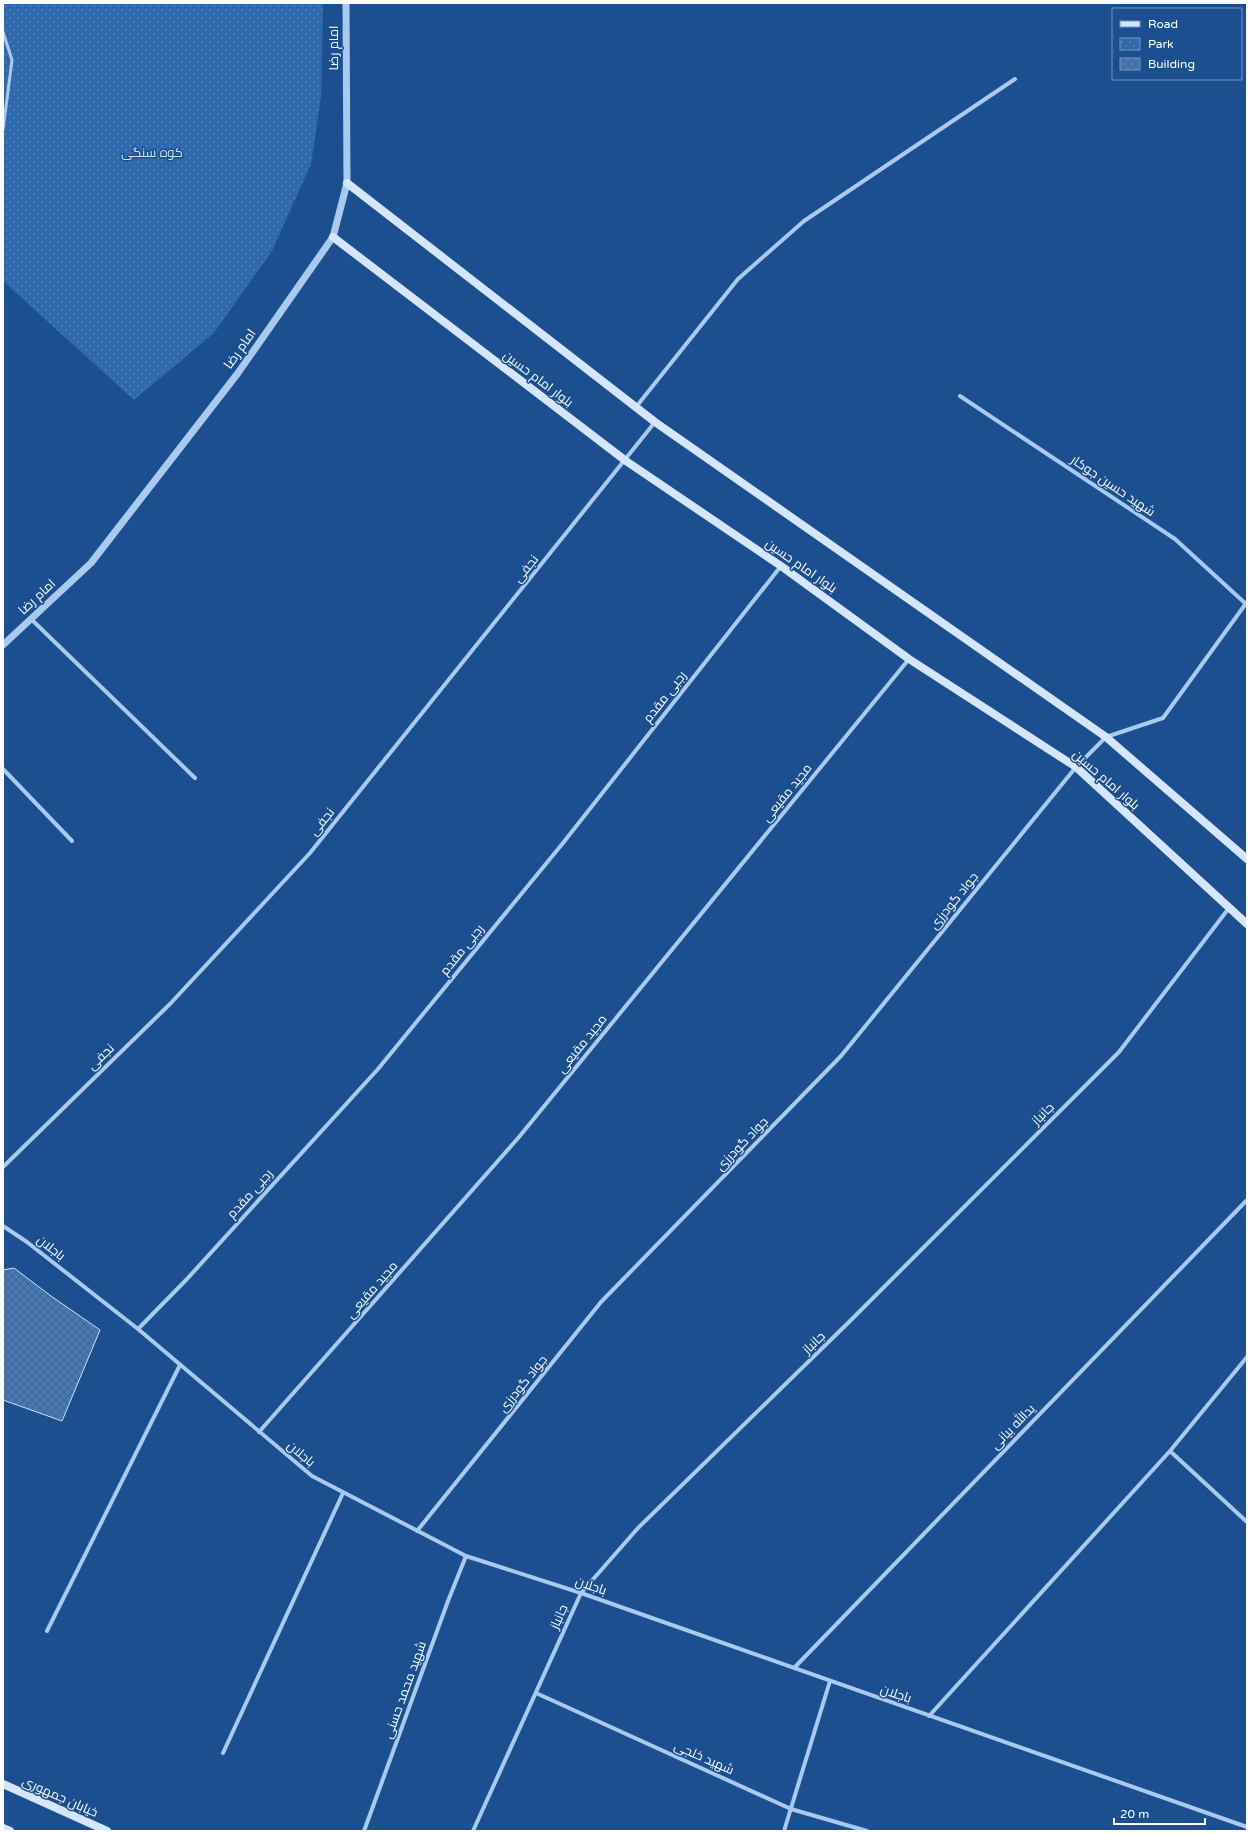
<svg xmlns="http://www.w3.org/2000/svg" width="1250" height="1834" viewBox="0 0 1250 1834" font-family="'Varela Round',Cairo,sans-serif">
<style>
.park{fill:url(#park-dots)}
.building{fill:url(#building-cross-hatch);stroke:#cfe3fa}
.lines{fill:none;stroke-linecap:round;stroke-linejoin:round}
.service{stroke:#a9c9ee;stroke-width:3}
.minor{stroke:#a9c9ee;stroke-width:4}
.tertiary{stroke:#a9c9ee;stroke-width:7}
.secondary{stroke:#d6e6fa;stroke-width:8}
.labels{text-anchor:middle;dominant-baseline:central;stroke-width:3;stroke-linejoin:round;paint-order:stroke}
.street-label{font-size:13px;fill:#fff;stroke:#1b4f8f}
.park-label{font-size:13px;fill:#cfe3fa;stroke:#1b4f8f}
</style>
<defs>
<pattern id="park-dots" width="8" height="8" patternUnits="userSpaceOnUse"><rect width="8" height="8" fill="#2e69ad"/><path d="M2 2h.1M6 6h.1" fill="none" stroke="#4d80b9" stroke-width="1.8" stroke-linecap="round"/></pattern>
<pattern id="building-cross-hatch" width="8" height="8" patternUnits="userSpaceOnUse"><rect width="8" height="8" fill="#4478b7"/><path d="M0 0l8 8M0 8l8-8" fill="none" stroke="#486282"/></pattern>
</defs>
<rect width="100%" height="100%" fill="#1b4f8f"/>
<path class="park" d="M3,3H323L321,97L311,164L272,251L214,333L134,400L3,281Z"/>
<path class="building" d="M14,1268L51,1296L100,1330L62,1421L3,1400V1270Z"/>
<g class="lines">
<path class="service" d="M3,32L12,60L3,130"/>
<path class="minor" d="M960,396L1175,539L1246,604
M636,407L738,279L804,221L1015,79
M31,619L195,778
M3,769L72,841
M3,1167L170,1004L310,853L655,422
M3,1226L27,1242L138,1329L312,1476L466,1556L581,1593L1247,1827
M138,1329L187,1279L378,1069L563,843L781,566
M259,1432L519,1137L909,659
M1170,1451L1247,1522
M417,1531L601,1302L841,1056L1076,767L1106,737L1163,718L1247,602
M47,1631L180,1365
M794,1668L1247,1200
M536,1693L791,1809L867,1831
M929,1716L1170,1451L1247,1357
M223,1753L343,1493
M364,1831L448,1601L466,1556
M473,1831L581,1593L638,1528L849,1322L1119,1052L1229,908
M784,1831L830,1681"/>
<path class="tertiary" d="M3,645L91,563L238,373L333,237L347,183L346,3"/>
<path class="secondary" d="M347,183L655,422L1106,737L1247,859
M333,237L626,461L781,566L909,659L1076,767L1247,924
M3,1784L107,1831
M3,1828L10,1831"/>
</g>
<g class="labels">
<g class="street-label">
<text transform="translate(334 48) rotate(-90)">امام رضا</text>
<text transform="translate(240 349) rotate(-55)">امام رضا</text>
<text transform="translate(538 379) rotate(37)">بلوار امام حسین</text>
<text transform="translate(1113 486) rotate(34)">شهید حسین جوکار</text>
<text transform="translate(801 566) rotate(35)">بلوار امام حسین</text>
<text transform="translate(526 569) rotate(-51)">نجفی</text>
<text transform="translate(37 597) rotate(-43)">امام رضا</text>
<text transform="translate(665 697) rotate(-52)">رجبی مقدم</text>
<text transform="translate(1106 780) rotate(41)">بلوار امام حسین</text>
<text transform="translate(787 793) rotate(-51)">مجید مقیعی</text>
<text transform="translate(322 822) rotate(-51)">نجفی</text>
<text transform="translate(954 901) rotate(-51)">جواد گودرزی</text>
<text transform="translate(462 950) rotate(-51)">رجبی مقدم</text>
<text transform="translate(582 1044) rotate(-51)">مجید مقیعی</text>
<text transform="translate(101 1057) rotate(-44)">نجفی</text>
<text transform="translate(1043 1114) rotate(-45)">جانباز</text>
<text transform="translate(742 1144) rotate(-46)">جواد گودرزی</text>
<text transform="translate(250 1194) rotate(-48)">رجبی مقدم</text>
<text transform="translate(51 1248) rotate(38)">باجلان</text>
<text transform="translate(372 1290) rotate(-49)">مجید مقیعی</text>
<text transform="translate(814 1343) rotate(-44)">جانباز</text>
<text transform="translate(523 1384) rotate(-51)">جواد گودرزی</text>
<text transform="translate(1013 1427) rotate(-46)">یدالله بیانی</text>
<text transform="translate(301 1454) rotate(40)">باجلان</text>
<text transform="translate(591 1586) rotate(19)">باجلان</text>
<text transform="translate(559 1617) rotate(-66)">جانباز</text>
<text transform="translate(405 1690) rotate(-70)">شهید محمد حسنی</text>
<text transform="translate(896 1694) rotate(19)">باجلان</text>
<text transform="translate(704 1758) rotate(24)">شهید خلجی</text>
<text transform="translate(60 1797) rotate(24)">خیابان جمهوری</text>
</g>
<g class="park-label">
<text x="152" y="153">کوه سنگی</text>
</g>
</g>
<rect width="1250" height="1834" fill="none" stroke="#ffffff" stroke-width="8"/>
<rect x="1112" y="8" width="130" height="72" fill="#1b4f8f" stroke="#7695bc"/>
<rect x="1120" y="21" width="20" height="6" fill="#d6e6fa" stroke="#7695bc"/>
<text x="1148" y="28" font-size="12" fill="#ffffff">Road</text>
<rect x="1120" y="38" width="20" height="12" fill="url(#park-dots)" stroke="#7695bc"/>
<text x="1148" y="48" font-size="12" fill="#ffffff">Park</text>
<rect x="1120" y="58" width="20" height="12" fill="url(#building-cross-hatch)" stroke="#7695bc"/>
<text x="1148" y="68" font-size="12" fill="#ffffff">Building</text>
<path d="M1114 1818v6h91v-6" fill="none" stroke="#ffffff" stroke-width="2"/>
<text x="1120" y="1818" font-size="12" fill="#ffffff" stroke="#1b4f8f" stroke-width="3" paint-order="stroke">20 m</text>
</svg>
